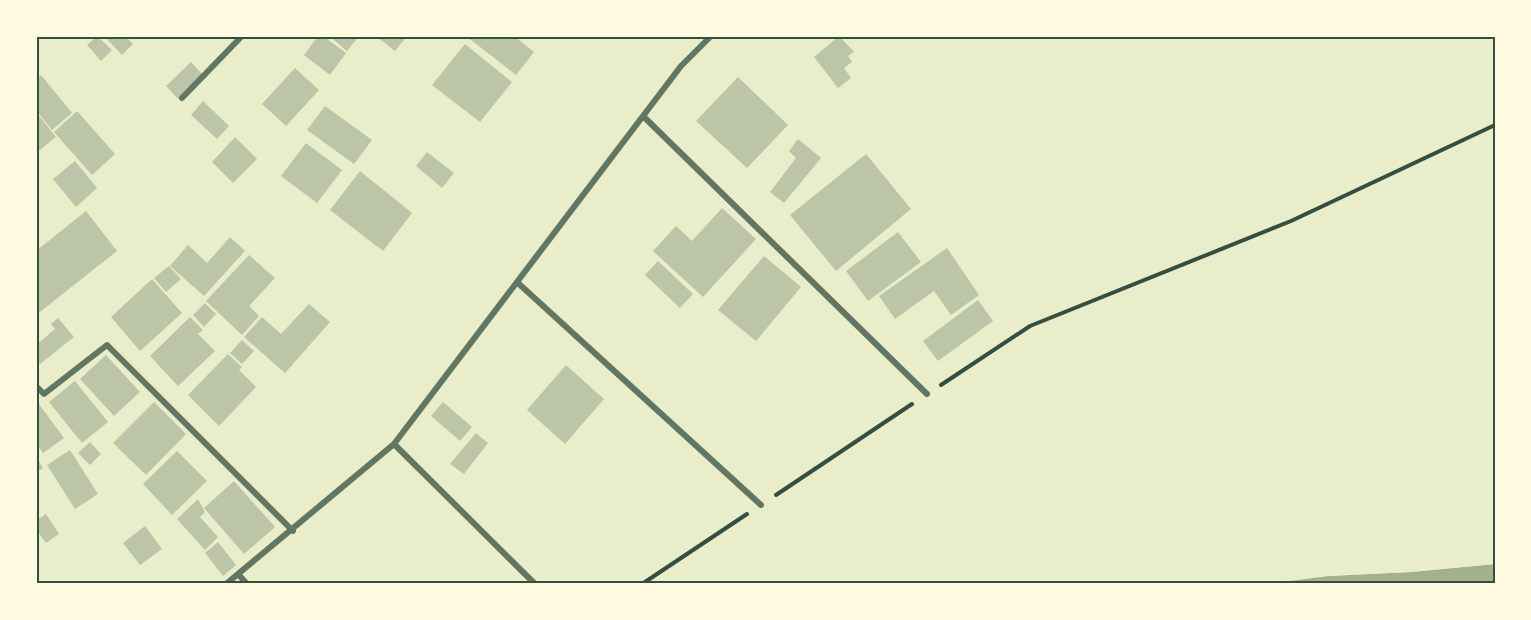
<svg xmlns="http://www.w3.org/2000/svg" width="1531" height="620" viewBox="0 0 1531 620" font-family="Arial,sans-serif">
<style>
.water{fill:#a3b18a}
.pier{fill:#e9edc9}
.building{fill:#bcc5a7}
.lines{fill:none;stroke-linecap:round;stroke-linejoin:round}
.path{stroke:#344e41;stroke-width:4}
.minor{stroke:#617663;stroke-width:6}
.neatline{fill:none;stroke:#344e41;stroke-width:2}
</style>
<rect width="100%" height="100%" fill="#e9edc9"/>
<path class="water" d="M1495,564V584H1267L1328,576L1411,572Z"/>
<path class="pier" d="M1495,561V564L1411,572L1328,576L1264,584L1275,579L1328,573L1411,569Z"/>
<path class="building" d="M97,36L112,50L101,61L87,45Z
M104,36H125L133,44L122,55Z
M318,36H323L346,53L330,75L304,55Z
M329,36H359L347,51Z
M376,36H407L395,51Z
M466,36H514L534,52L516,75Z
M839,36L854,52L848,56L852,62L844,68L851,78L838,88L814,57Z
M465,44L512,82L480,122L432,85Z
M191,62L203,75L178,99L166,86Z
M295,68L319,90L286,126L262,104Z
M41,75L72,113L52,130L36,110V80Z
M738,77L788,125L747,168L696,121Z
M203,101L229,126L217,139L191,115Z
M325,106L372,140L354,164L307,130Z
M77,111L115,154L92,175L54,132Z
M36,112L56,137L36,153Z
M235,137L257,159L233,183L212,162Z
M798,139L821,158L784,203L770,192L796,158L789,151Z
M306,143L342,170L317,203L281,176Z
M427,152L454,173L442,188L416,166Z
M866,154L911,209L836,271L790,215Z
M75,161L97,188L76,207L53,179Z
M360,171L412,213L383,251L330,210Z
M722,208L756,239L703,297L653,251L676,226L692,241Z
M86,211L117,251L36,315V251Z
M898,232L921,262L868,301L846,271Z
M230,237L245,251L204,296L170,266L188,245L207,263Z
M947,248L979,295L951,315L934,291L895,319L879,296Z
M249,255L275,278L249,306L259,316L242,335L206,301Z
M764,256L801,287L756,341L718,310Z
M658,261L693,294L680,308L645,275Z
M169,266L181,279L166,292L154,278Z
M152,279L182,313L140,351L111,317Z
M978,300L993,321L938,361L923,341Z
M205,303L216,314L204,327L193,315Z
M309,304L330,322L285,373L244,337L262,317L281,334Z
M190,317L203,330L198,334L215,351L178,386L150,356Z
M58,318L74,337L40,364L36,358V345L55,329L51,324Z
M242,340L254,351L242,364L230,353Z
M228,354L242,367L239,370L256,387L219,426L188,395Z
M106,355L140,392L114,416L80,379Z
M566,365L604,399L565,444L527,410Z
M75,381L108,422L82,443L49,402Z
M36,400L64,438L43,453L36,443Z
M154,402L186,434L146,475L113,443Z
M443,402L472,427L460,441L431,416Z
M476,433L488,443L464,474L450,464Z
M90,442L101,454L90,465L78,453Z
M70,450L98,494L75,509L47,465Z
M177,451L207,481L172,515L143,484Z
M36,457L43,468L36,473Z
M234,481L275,527L244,554L204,508Z
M198,499L205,512L200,517L218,537L205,550L177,519Z
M46,514L59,534L46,543L36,529V521Z
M145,526L162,549L140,565L123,543Z
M218,542L236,565L223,576L205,553Z"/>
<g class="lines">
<path class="path" d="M941,385L1030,326L1291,221L1495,125
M776,495L912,404
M642,584L747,514"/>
<path class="minor" d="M182,98L242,36
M643,116L927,394
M518,283L761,505
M36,386L44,394L107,345L293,531
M394,444L535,584
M238,574L247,584
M226,584L394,444L681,66L711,36"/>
</g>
<rect width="1531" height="620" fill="none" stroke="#fefae0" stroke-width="75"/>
<rect x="38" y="38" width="1456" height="544" class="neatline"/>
</svg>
